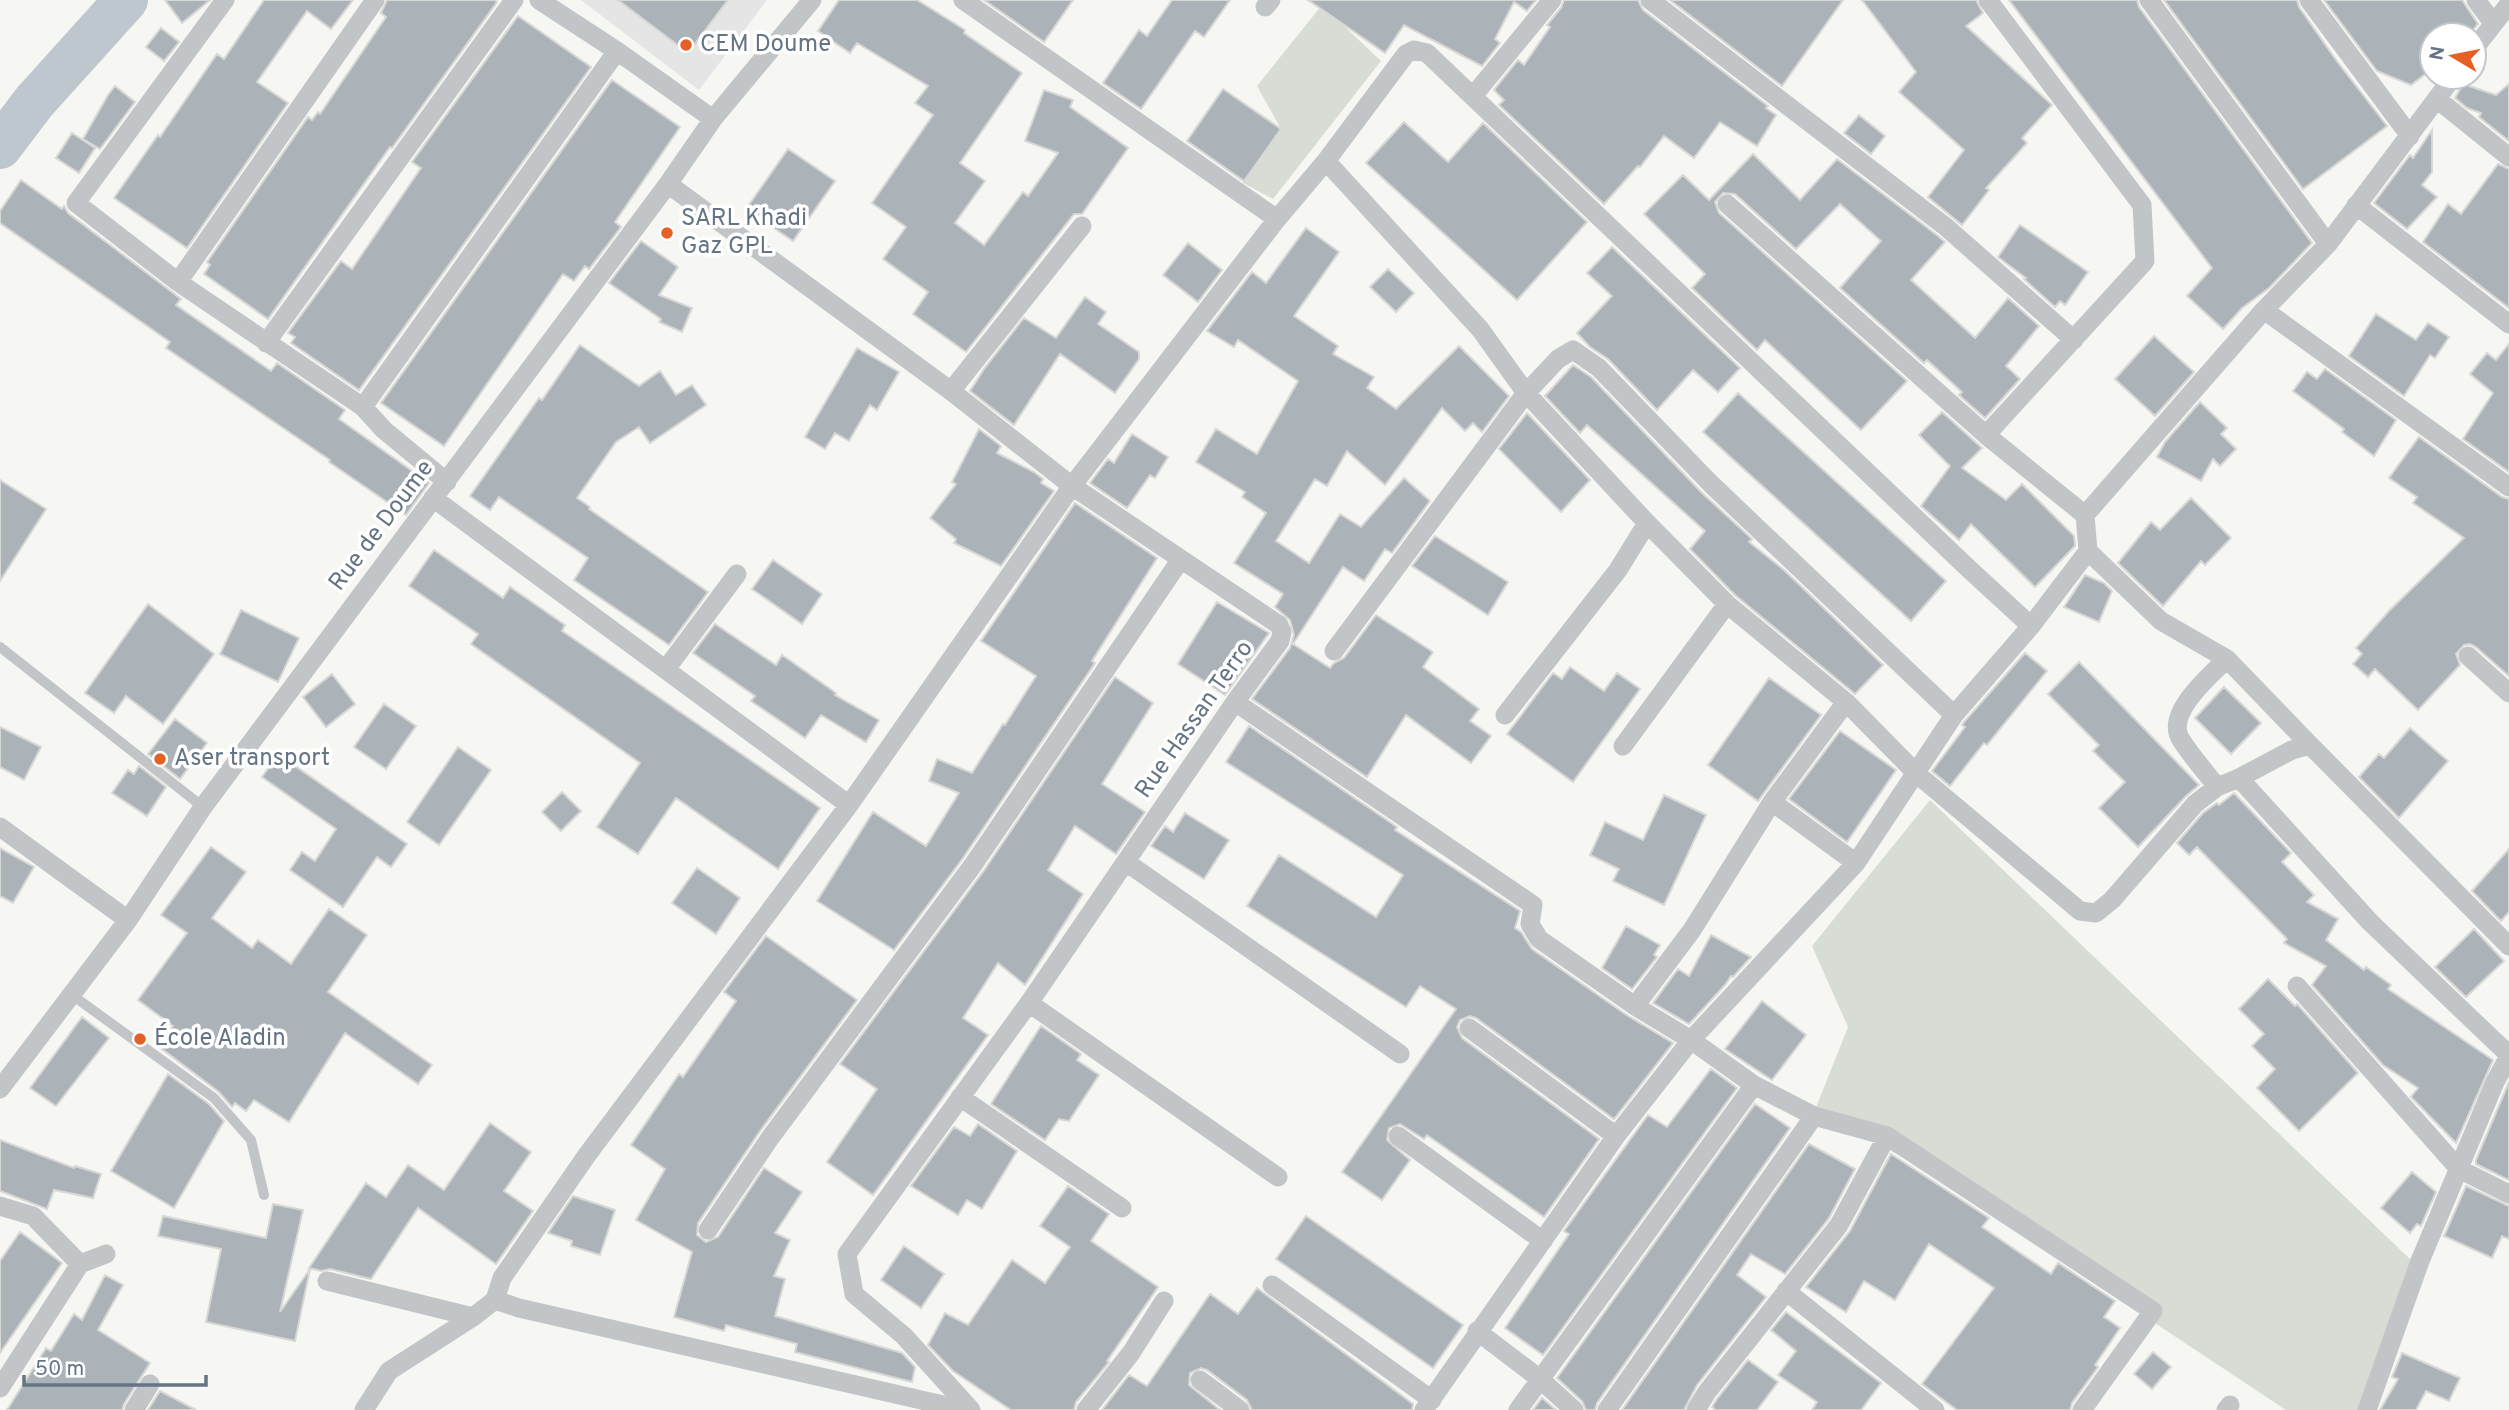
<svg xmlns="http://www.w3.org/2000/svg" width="2509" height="1410" viewBox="0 0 2509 1410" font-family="Overpass,sans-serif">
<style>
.built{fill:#e4e5e4}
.green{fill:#d7ddd4}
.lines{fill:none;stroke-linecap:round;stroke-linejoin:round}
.river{stroke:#bec7cd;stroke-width:44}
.building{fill:#abb2b8;stroke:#d7d8d5;stroke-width:2}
.service{stroke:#c1c5c8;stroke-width:10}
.minor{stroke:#c1c5c8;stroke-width:19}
.poi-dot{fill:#e56024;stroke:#fff;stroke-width:2.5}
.labels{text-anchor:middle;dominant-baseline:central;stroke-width:7;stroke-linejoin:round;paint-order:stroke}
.poi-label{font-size:24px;fill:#657484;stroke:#fff;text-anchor:start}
.street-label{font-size:24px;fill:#657484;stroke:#fff}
</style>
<rect width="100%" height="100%" fill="#f6f6f3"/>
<path class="built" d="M581,0H767L699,90Z"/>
<path class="green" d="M1322,5L1381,61L1273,199L1243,183L1281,129L1257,86Z
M1930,800L2411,1260L2358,1410H2286L1912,1162L1815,1110L1848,1027L1812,946Z"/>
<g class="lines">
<path class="river" d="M0,147L34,102L126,0"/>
</g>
<path class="building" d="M165,0H210L182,23Z
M264,0H353L331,29L307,11L257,82L288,103L187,248L114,198L158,135L160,137L217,54L224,59Z
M387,0H495L497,2L392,148L390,147L268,319L204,274L210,265L207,262L308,117L312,120L318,112L320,114L386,17L381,13Z
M618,0H728L688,53Z
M839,0H917L965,30L964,33L1022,73L960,163L985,181L955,223L984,245L1023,192L1028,196L1058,153L1025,141L1044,90L1073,100L1070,107L1128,148L1082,214H1074L966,352L913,314L928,292L883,259L906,227L872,203L933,115L915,103L928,86L857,43L850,53L818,31Z
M984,0H1073L1044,42Z
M1172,0H1230L1204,37L1195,31L1141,109L1103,83L1139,30L1147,36Z
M1308,0H1536L1527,11L1514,2L1495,39L1500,43L1482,66L1404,25L1385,53Z
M1564,0H1638L1643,10L1768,106L1766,108L1776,115L1757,146L1720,122L1694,158L1664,136L1640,167L1638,166L1604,204L1499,105L1504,100L1494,90L1518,60L1524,65L1550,27L1547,25L1561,8Z
M1670,0H1843L1782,86Z
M1862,0H1976L1983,13L1966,26L2052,105L2022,138L2027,143L1986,188L1989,190L1962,225L1928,197L1964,150L1899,92L1916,72Z
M2009,0H2137L2139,7L2312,243L2269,288L2242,308L2223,329L2187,296L2212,268Z
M2164,0H2297L2299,7L2336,60L2387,126L2303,189Z
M2324,0H2462L2478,24L2469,35H2432V69L2411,85L2377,71Z
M518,16L591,67L359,390L291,343L295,337L288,333L341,261L352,269L421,168L412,162Z
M161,28L179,42L164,61L146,47Z
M612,80L680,127L615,222L621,227L589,269L585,266L574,281L563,274L444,446L381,403Z
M2463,84L2496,95L2509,84V141L2479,117L2481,113L2467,108L2455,98Z
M115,86L135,102L100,149L83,139L108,95Z
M1223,89L1281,129L1244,181L1187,141Z
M1859,115L1885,136L1871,154L1844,133Z
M1404,122L1448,162L1483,123L1587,222L1517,300L1366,163Z
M2432,130V172L2422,185L2437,197L2407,229L2374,203L2410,155L2413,158Z
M72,133L95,148L79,173L56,158Z
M788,149L835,181L793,241L746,209Z
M1753,154L1800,200L1837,159L1938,236L1945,242L1911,280L1975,338L2008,298L2039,326L2006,366L2020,379L1985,418L1959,395L1962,392L1927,360L1924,363L1840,288L1881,241L1840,204L1796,249L1735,194L1723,193L1715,202L1719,213L1907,381L1861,430L1765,340L1757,350L1692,288L1705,274L1644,214L1683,175L1709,200Z
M2498,164L2509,169V308L2423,242L2448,204L2461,214Z
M21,180L62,209L64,206L68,213L181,299L176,305L271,371L277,363L345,410L339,419L429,483L406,515L329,462L330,460L166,348L170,342L0,223V211Z
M2020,225L2088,272L2065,305L2060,301L2055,307L2024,279L2026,278L1998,257Z
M1306,228L1339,252L1294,316L1338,346L1333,354L1374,377L1367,388L1396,409L1459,346L1509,396L1482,432L1473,423L1465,431L1442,408L1385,485L1347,451L1327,486L1315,479L1276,541L1309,563L1340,514L1361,527L1404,478L1430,501L1392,553L1385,549L1364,581L1343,567L1293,644L1330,668L1334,663L1344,658L1376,615L1433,652L1423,667L1479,709L1470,721L1491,736L1471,763L1406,715L1367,777L1252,699L1290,648L1294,635L1290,620L1275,607L1283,594L1234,563L1266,513L1242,497L1245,492L1196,462L1216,429L1257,454L1298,381L1238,340L1234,347L1207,331L1252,272L1266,283Z
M641,241L678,267L659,295L692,308L682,332L659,322L661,319L609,283Z
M1188,243L1222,270L1198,302L1163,275Z
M1612,247L1740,368L1718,392L1693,370L1657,410L1608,359L1590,347L1577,333L1612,296L1587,273Z
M1388,269L1414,293L1396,312L1370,287Z
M1085,297L1106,312L1098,324L1139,352V359L1115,393L1060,354L1014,425L970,391L984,369L1024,318L1056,338Z
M2376,314L2416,340L2428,323L2449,337L2435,358L2430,355L2404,396L2349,356Z
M2154,336L2194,372L2155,416L2115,379Z
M2509,344V472L2463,439L2493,393L2470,374L2487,353L2496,360Z
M580,345L639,386L660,371L676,395L692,385L706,405L650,443L639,427L616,442L577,498L590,507L589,509L708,592L669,645L574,580L588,558L499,497L490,510L470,496L539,398L542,400Z
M857,348L899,372L877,410L870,405L849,441L835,433L825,449L805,437Z
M1573,365L1591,377L1702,493L1752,539L1749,542L1784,570L1883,665L1855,694L1735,595L1690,549L1705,531L1587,425L1580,433L1545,396Z
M2325,369L2396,420L2374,456L2342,432L2344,429L2293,391L2307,372L2317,379Z
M1738,393L1946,581L1911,621L1703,432Z
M2200,402L2227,428L2221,434L2236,449L2220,466L2213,459L2201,481L2157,457L2165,442Z
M1942,412L1982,448L1962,468L2006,500L2022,484L2074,536L2075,546L2035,587L1971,524L1959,540L1921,506L1950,466L1919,435Z
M1527,413L1590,480L1561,512L1499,449Z
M979,429L1001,446L997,453L1034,472L1043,479L1041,483L1054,491L1001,566L954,543L956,539L930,518L956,484L952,482Z
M1132,434L1168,457L1155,478L1150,475L1127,508L1090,483L1108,459L1114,463Z
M2419,437L2502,497L2509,499V676L2476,647L2470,644L2464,645L2456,654L2460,665L2418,710L2375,669L2368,677L2353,664L2362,654L2356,648L2389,611L2464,538L2413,503L2417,497L2389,478Z
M0,480L46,509L0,581Z
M2191,498L2231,538L2205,565L2201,561L2163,606L2118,563L2151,522L2160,530Z
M1075,503L1157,558L1092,661L1095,663L963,858L894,950L817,901L873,812L926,846L959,793L929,781L937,759L972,773L1003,724L1005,725L1036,676L981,641Z
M1435,536L1508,582L1488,615L1412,566Z
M434,550L503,598L510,587L565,625L562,631L820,808L778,869L676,798L638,854L597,827L640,763L471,644L478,634L409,586Z
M773,560L822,594L802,624L752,589Z
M2085,575L2104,583L2112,591L2099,622L2064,607Z
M1217,602L1269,633L1225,695L1178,664Z
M148,604L214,654L163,724L126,696L114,713L85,693Z
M241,610L299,638L278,682L220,654Z
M715,624L776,665L782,655L836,693L835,695L879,720L866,742L821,715L805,738L751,701L755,696L693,653Z
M2025,653L2047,671L1987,745L1984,743L1950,786L1932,771L1965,727L1962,725L1964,722Z
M2079,662L2199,785L2186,796L2138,847L2099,808L2125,782L2093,751L2099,745L2048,694Z
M1570,667L1604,691L1617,673L1640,689L1573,782L1507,734L1553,673L1562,679Z
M332,674L355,704L326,727L303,697Z
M1115,677L1153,703L1102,784L1145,812L1116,854L1075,826L1048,870L1083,894L1025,985L998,963L963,1018L988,1035L873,1195L827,1162L877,1089L840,1064L983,872Z
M1769,678L1821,715L1758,801L1708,765Z
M2224,687L2261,723L2231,754L2195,718Z
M384,704L416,726L386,769L354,747Z
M175,719L207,743L180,779L148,754Z
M1249,726L1397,827L1395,830L1520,911L1515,928L1521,932L1532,949L1628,1016L1673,1043L1614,1119L1476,1018L1470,1016L1460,1020L1457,1027L1462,1038L1599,1139L1544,1217L1427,1135L1424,1139L1400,1124L1389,1128L1387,1140L1410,1160L1382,1200L1342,1172L1456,1009L1420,986L1406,1007L1247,906L1279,855L1376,917L1403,875L1226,762Z
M0,727L41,747L24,780L0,767Z
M2410,728L2448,761L2399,818L2359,777L2379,754L2384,758Z
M1840,731L1896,770L1847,842L1789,799Z
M458,747L491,770L439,845L407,822Z
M278,754L407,844L391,867L377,857L343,907L290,870L302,852L315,861L336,829L262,777Z
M139,766L166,787L147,816L112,793L128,770L134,774Z
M562,792L581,811L561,831L542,812Z
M2234,793L2291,853L2282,862L2314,895L2307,902L2338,919L2326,940L2364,970L2366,967L2391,985L2388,989L2493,1060L2456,1143L2411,1097L2418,1088L2383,1065L2312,985L2326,966L2284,943L2287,939L2197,847L2189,855L2177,843L2203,813L2217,803L2219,805Z
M1664,795L1706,815L1664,905L1613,881L1619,869L1590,855L1605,822L1643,840Z
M1185,813L1229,840L1204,879L1151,846L1165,826L1173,832Z
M211,847L246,872L212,918L252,948L258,940L291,964L329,909L367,935L328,992L432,1065L418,1084L345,1033L289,1122L254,1100L246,1111L235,1103L232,1107L219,1092L158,1046L173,1026L138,1000L187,933L161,915Z
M0,848L34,867L13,903L0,896Z
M2509,849V912L2501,921L2472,891Z
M697,868L740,898L716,934L672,903Z
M1626,926L1660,945L1654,955L1657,957L1632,989L1602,968Z
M2474,929L2504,961L2466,997L2435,967Z
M1711,935L1751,957L1733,977L1731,976L1725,985L1689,1024L1653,1003L1678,969L1689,976Z
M766,936L857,1000L760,1131L698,1223L697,1235L706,1242L718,1237L764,1168L802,1192L775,1233L790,1240L774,1276L785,1279L775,1316L902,1353L915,1367L912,1382L795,1352L797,1344L726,1325L724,1331L674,1317L692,1252L636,1220L665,1169L631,1145L679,1074L683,1077L736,1001L724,992Z
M2268,979L2295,1006L2297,1004L2358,1073L2299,1131L2257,1088L2275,1069L2252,1046L2264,1034L2239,1009Z
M1762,1001L1806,1035L1772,1080L1725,1049Z
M82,1017L109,1038L56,1106L30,1088Z
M1041,1026L1081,1054L1077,1060L1099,1075L1069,1121L1059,1119L1045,1140L991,1104Z
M1711,1069L1737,1088L1543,1355L1505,1328L1569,1234L1564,1231L1648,1115L1667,1127Z
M168,1074L209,1104L224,1121L174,1208L111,1171Z
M2509,1082V1180L2476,1164V1160Z
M1755,1104L1790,1128L1597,1403L1595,1410H1586L1582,1401L1557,1378Z
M490,1123L531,1152L504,1191L533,1211L496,1264L418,1208L371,1279L330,1269L321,1271L309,1268L366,1183L386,1197L408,1165L444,1190Z
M978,1124L1017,1151L982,1209L967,1200L958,1215L911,1186L954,1127L970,1136Z
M0,1140L74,1168L75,1166L101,1174L93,1198L54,1190L47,1209L0,1191Z
M1809,1144L1855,1169L1829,1218L1785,1274L1751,1254L1737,1275L1766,1297L1697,1385L1684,1410H1622Z
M1891,1154L1989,1218L1982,1227L2051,1274L2058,1263L2115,1301L2104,1317L2120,1328L2095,1365L2098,1367L2072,1403L2070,1410H1957L1922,1384L1994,1288L1929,1244L1895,1300L1864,1281L1846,1312L1806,1287L1850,1231Z
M2412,1172L2436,1192L2421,1226L2417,1224L2410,1233L2381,1208Z
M1068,1186L1109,1214L1091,1241L1158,1287L1107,1361L1109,1362L1076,1402L1074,1410H1011L953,1371L928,1345L945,1313L968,1325L1012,1260L1045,1283L1070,1247L1040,1226Z
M2466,1186L2509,1206V1239L2502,1236L2492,1258L2444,1236Z
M573,1196L615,1210L600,1255L571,1246L572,1241L548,1233Z
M273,1204L303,1210L280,1312L310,1269L295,1341L206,1322L221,1249L158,1236L163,1216L266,1238Z
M1306,1216L1463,1325L1433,1368L1276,1259Z
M20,1232L62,1263L0,1353V1261Z
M904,1246L944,1274L921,1308L881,1280Z
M105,1275L123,1285L98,1330L150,1363L124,1404L122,1410H7L46,1348L51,1351L74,1314L82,1320Z
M1257,1288L1413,1404L1412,1410H1252L1247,1400L1207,1370L1201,1368L1190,1373L1189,1385L1220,1410H1102L1129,1375L1147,1386L1210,1294L1238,1314Z
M1786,1312L1881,1383L1861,1410H1812L1817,1402L1778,1375L1796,1351L1771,1330Z
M2153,1352L2171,1367L2152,1389L2134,1374Z
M2402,1353L2460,1378L2449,1401L2426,1391L2416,1410H2380L2398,1379L2392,1377Z
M1748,1360L1778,1382L1757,1410H1716L1712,1407L1717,1399Z
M160,1391L196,1410H148Z
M1542,1398L1556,1410H1533Z"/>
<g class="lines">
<path class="service" d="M0,647L203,807
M72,995L214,1098L251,1140L264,1195"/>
<path class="minor" d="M225,0L76,203L178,282L363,407L384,430L447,482
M539,0L617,51L713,119
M963,0L1277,219
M1650,0L1946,227L2074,340
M2149,0L2328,244
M2309,0L2410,136
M2476,0L2493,23
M1265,7L1271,0
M2474,49L2509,4
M1473,96L1552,0
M2437,99L2509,157
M1326,161L1406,54L1414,50L1427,53L1969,569L2031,626
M668,184L951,391L1072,486L1279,625L1282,632L1280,641L1235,702L1029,1003L847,1254L854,1294L904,1336L971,1410
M1727,204L1986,435
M2356,205L2509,324
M178,282L375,0
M2264,310L2509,487
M266,343L514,0
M951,391L1082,226
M363,407L617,51
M433,498L849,805
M2085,515L2264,310L2328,244L2453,77
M2088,551L2161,621L2227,659L2310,745
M1334,651L1526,393L1558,359L1573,350L1599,368L1711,484L1954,715
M2468,656L2509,693
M666,669L737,574
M1235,702L1533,905L1530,924L1539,939L1635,1006L1691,1040L1616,1136L1424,1410
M1505,715L1618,570L1647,523
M1623,746L1727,604
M2239,778L2292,750L2310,745L2509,946
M2217,787C2205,771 2190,755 2180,738C2166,713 2210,675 2227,659
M0,827L128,920
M1126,862L1400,1054
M1856,863L1954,715L2031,626L2088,551L2085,515L1986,435L2145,261L2142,205L1988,0
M2297,986L2459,1169L2509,1194
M1029,1003L1278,1177
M1635,1006L1692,930L1772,802L1846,702
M1469,1028L1616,1136
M1754,1085L1814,1116L1887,1136L2153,1311L2082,1410
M0,1089L128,920L203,807L668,184L713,119L812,0
M960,1097L1122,1208
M1398,1136L1543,1241
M0,1206L33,1216L80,1264
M708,1230L770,1138L973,865L1181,559
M327,1281L473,1317
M1272,1285L1432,1400
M1786,1291L1935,1410
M1477,1331L1540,1379L1574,1410
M1200,1380L1240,1410
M0,1388L80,1264L106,1254
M134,1410L150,1384
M364,1410L389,1371L473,1317L495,1300
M965,1410L519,1308L495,1300L502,1278L587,1155L849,805L1072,486L1277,219L1326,161L1480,329L1526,393L1647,523L1727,604L1846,702L1917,774L2080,911L2096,913L2112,900L2195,804L2217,787L2239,778L2370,922L2509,1055
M1086,1410L1131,1353L1164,1301
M1518,1410L1754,1085L1691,1040L1856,863L1772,802
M1607,1410L1814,1116
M1696,1410L1707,1392L1839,1225L1887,1136
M2226,1410L2230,1405
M2367,1410L2420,1261L2495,1082L2509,1056"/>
</g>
<g class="poi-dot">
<circle cx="686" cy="45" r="7"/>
<circle cx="667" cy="233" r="7"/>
<circle cx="160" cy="759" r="7"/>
<circle cx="140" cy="1039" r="7"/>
</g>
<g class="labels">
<g class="poi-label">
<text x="700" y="45">CEM Doume</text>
<text x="681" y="219">SARL Khadi<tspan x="681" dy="28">Gaz GPL</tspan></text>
<text x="174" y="759">Aser transport</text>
<text x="154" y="1039">École Aladin</text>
</g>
<g class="street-label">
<text transform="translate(382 526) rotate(-53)">Rue de Doume</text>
<text transform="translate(1195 720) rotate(-55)">Rue Hassan Terro</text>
</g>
</g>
<g transform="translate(2453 56) rotate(280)"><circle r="33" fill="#ffffff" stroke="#c1c7ce" stroke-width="2"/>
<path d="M0-5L12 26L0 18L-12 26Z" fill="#e56024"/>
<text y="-10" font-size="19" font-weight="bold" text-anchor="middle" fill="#657484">N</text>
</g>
<path d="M24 1375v10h182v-10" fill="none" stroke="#657484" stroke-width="3.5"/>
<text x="35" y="1375" font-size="21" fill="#657484" stroke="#ffffff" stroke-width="5" paint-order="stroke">50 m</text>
</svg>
